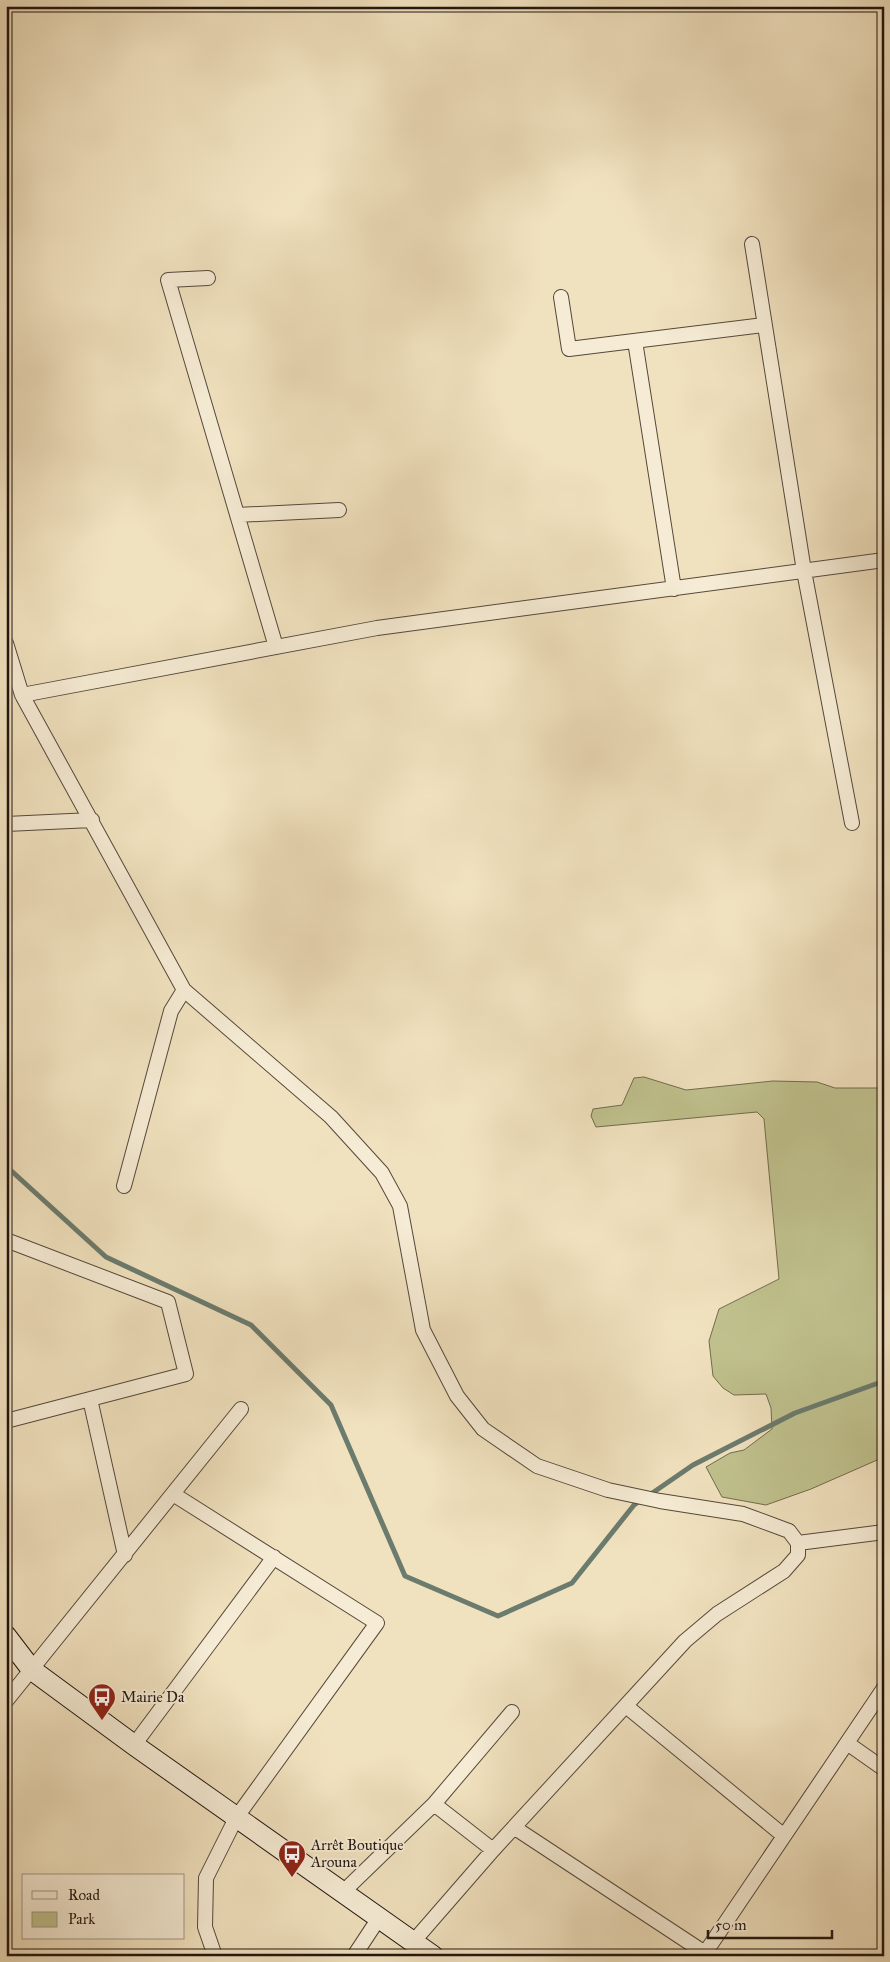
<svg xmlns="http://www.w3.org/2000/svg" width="890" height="1962" viewBox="0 0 890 1962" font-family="'IM FELL Great Primer',serif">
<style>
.green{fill:#c0c28e;stroke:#706c4f}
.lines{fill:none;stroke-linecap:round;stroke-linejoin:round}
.stream{stroke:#6b7b6e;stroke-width:5}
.street-casing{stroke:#55483c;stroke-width:16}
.secondary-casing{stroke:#211510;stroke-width:22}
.street{stroke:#f6ecd5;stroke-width:14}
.secondary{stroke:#f6ecd5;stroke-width:20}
.labels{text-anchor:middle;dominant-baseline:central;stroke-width:4;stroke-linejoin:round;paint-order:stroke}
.poi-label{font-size:15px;fill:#211510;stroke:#f6ecd5;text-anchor:start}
</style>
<rect width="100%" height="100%" fill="#f1e2bf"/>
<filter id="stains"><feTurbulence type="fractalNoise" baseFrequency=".004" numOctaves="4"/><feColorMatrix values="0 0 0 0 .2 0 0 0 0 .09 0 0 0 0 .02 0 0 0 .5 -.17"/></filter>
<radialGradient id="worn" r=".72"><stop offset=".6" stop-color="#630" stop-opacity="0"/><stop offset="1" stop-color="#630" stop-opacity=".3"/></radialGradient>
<path class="green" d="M644,1077L686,1090L773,1081L817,1082L835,1088H884V1457L811,1489L766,1505L722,1497L706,1467L730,1453L744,1450L772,1429L771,1408L766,1394L734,1395L723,1388L713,1376L709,1341L719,1309L779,1279L764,1119L757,1112L596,1127L591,1116L593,1109L622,1105L634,1078Z"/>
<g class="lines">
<path class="stream" d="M6,1166L106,1257L251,1325L331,1405L405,1576L498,1616L572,1583L634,1505L641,1500
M648,1496L693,1465L795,1413L884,1381"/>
<g class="street-casing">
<path id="street" d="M752,244L804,571L852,823
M208,278L168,280L276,647
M561,297L569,349L764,325
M635,341L674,589
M237,515L339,510
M6,643L22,695L184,990L331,1117L382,1173L400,1206L423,1330L457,1396L483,1429L537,1466L608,1490L660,1501L743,1514L789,1531L798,1543V1555L784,1571L717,1614L685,1641L493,1850L413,1942
M22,695L377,628L884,560
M6,824L92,820
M124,1186L171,1011L184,990
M6,1240L168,1302L186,1374L6,1421
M90,1399L125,1555
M173,1494L377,1623L236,1818L206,1878L205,1927L215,1956
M798,1543L884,1532
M6,1701L241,1409
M626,1706L784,1836
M847,1743L884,1769
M134,1745L274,1557
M434,1804L493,1850
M515,1828L705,1953
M343,1892L434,1804L512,1712
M354,1956L379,1918
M703,1956L884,1688"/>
</g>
<g class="secondary-casing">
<path id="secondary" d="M6,1636L32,1670L134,1745L433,1956"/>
</g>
<use href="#street" class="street"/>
<use href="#secondary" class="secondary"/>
</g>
<defs>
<g id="bus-pin" transform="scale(1.4375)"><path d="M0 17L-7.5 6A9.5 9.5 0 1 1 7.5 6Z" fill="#8f2418" stroke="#f6ecd5"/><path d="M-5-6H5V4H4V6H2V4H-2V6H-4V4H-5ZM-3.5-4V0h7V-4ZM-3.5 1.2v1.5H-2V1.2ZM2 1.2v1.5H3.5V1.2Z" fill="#fff"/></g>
</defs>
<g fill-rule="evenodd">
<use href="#bus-pin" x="102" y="1697"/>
<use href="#bus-pin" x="292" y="1854"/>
</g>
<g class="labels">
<g class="poi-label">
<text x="121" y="1697">Mairie Da</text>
<text x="311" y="1845">Arrêt Boutique<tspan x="311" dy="17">Arouna</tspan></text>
</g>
</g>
<rect width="890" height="1962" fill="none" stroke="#f1e2bf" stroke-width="25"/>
<rect x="8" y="8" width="875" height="1947" fill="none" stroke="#211510" stroke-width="2.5"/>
<rect x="12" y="12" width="865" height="1937" fill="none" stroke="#211510"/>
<rect x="22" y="1874" width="162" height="65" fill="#f6ecd5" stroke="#a19686"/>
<rect x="32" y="1891" width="25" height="8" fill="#f6ecd5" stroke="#a19686"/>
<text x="68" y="1900" font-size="15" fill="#211510">Road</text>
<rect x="32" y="1912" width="25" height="15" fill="#c0c28e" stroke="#a19686"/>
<text x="68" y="1924" font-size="15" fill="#211510">Park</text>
<path d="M708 1930v8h124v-8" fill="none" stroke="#211510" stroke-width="2.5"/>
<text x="715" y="1930" font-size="15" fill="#211510" stroke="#f6ecd5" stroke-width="4" paint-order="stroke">50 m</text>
<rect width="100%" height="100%" filter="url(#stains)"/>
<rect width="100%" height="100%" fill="url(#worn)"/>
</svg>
